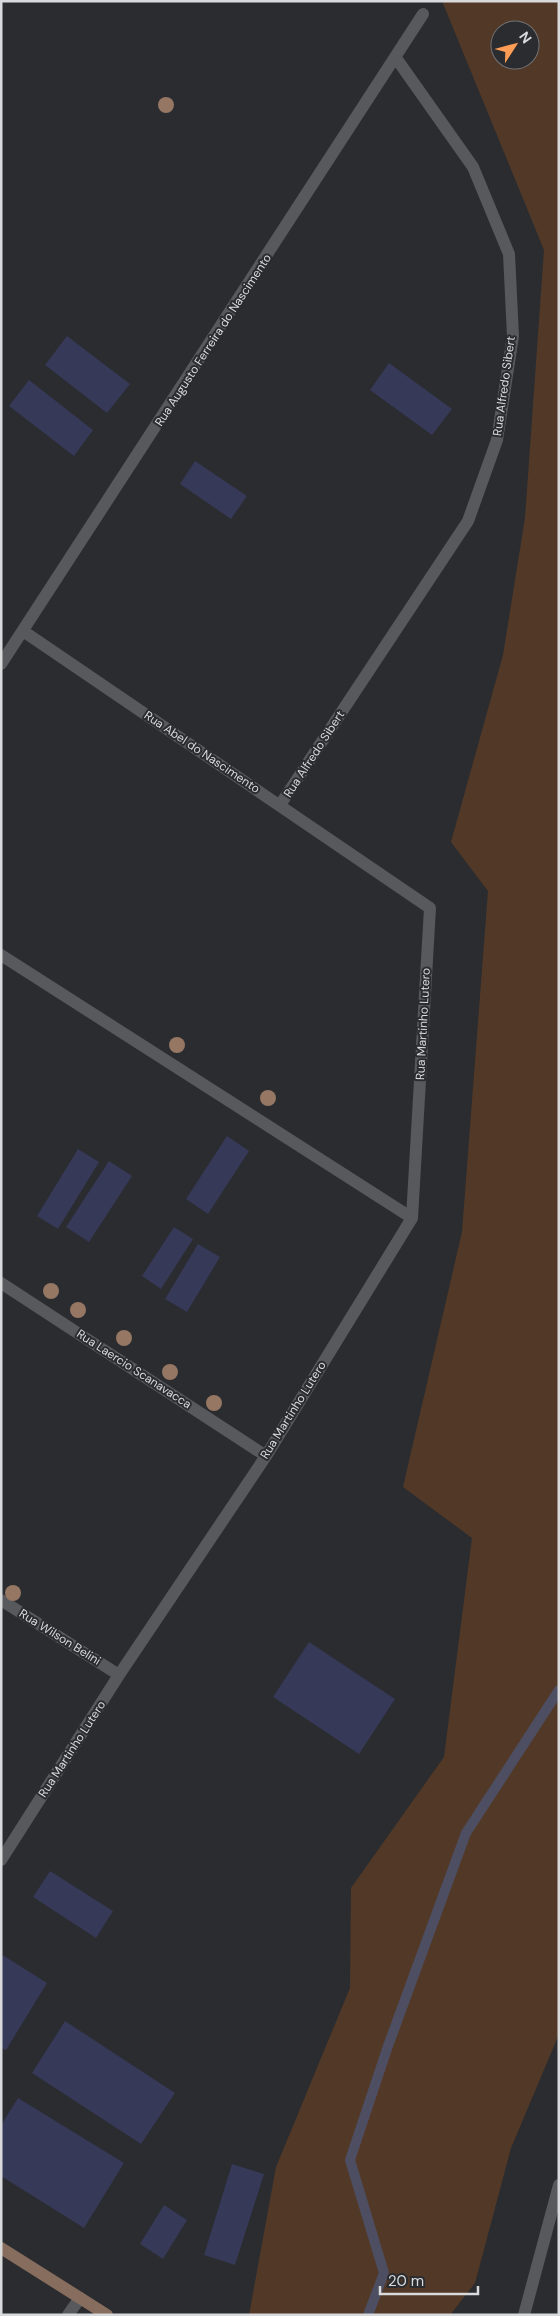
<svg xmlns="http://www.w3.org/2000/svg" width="560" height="2316" viewBox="0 0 560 2316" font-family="'DM Sans',sans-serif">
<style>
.green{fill:#523927;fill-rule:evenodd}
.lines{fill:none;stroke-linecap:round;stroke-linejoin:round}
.stream{stroke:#4d4e61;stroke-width:10}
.building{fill:#363957}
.street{stroke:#58595d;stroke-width:12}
.secondary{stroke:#866d5d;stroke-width:12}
.tree{fill:#957764}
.labels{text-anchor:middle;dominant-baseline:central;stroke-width:4;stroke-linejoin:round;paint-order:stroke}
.street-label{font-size:12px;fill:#d9dadc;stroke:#2b2c30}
</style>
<rect width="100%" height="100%" fill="#2b2c30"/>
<path class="green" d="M442,1H559V2034L511,2148L475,2283L450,2315H249L276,2167L350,1988L351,1888L444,1757L472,1538L403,1487L462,1232L488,891L451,842L503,655L525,518L544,250ZM500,30H530V60H500Z"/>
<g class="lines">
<path class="stream" d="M368,2315L384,2273L350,2160L388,2046L466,1833L559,1690"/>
</g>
<path class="building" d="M67,336L130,384L107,413L45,365Z
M389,363L452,409L432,435L370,390Z
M29,380L93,430L74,456L9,406Z
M195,461L247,496L231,519L180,484Z
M227,1136L249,1151L208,1214L186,1199Z
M78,1149L99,1162L58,1229L37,1216Z
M109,1161L132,1176L89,1242L66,1227Z
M174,1227L193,1239L161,1289L142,1276Z
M198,1244L220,1257L187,1312L165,1299Z
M309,1642L395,1699L359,1754L273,1697Z
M50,1871L113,1911L96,1938L33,1897Z
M1,1954L47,1983L6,2050L1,2048Z
M65,2021L175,2093L141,2144L32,2073Z
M18,2098L124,2163L84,2228L1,2176V2125Z
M232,2164L264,2174L235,2265L204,2255Z
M164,2205L187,2220L163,2259L140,2244Z"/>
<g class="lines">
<path class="street" d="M1,664L423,14
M280,805L468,521L497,440L513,336L509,254L473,167L396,58
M1,955L412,1218
M1,1283L266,1456
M1,1600L119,1675
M1,1860L119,1675L266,1456L412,1218L430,908L23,631
M68,2315L80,2298
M524,2315L559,2185"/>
<path class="secondary" d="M1,2248L107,2315"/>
</g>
<g class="tree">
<circle cx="166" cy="105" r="8"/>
<circle cx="177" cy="1045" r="8"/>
<circle cx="268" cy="1098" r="8"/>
<circle cx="51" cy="1291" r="8"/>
<circle cx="78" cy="1310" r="8"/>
<circle cx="124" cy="1338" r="8"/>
<circle cx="170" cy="1372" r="8"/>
<circle cx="214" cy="1403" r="8"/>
<circle cx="13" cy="1593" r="8"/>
</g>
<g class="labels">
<g class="street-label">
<text transform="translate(213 340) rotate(-57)">Rua Augusto Ferreira do Nascimento</text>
<text transform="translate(504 386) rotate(-82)">Rua Alfredo Sibert</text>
<text transform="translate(202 752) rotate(34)">Rua Abel do Nascimento</text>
<text transform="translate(314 754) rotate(-57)">Rua Alfredo Sibert</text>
<text transform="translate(423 1024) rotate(-87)">Rua Martinho Lutero</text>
<text transform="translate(134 1369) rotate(33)">Rua Laercio Scanavacca</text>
<text transform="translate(293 1410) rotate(-58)">Rua Martinho Lutero</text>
<text transform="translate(60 1637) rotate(32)">Rua Wilson Belini</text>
<text transform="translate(72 1749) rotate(-57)">Rua Martinho Lutero</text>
</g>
</g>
<rect width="560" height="2316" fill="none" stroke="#d9dadc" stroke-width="5"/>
<g transform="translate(515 45) rotate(54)"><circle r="24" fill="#2b2c30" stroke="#717275"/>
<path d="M0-4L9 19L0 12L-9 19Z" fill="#fd9d55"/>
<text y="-8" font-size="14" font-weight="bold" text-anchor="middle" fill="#d9dadc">N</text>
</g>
<path d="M380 2286v8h98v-8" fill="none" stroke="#d9dadc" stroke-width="2.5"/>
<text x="388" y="2286" font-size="15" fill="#d9dadc" stroke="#2b2c30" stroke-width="4" paint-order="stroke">20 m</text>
</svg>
